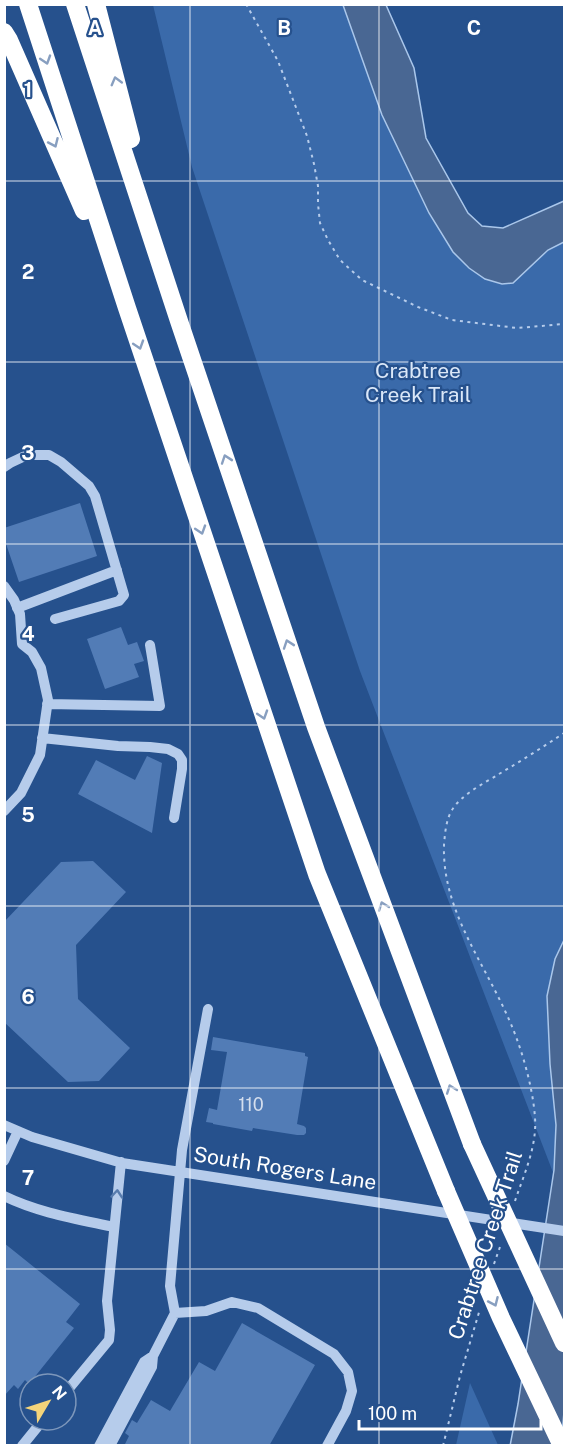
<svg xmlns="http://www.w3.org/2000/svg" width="569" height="1450" viewBox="0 0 569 1450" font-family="'Public Sans',sans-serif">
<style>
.green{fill:#3a6aaa}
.water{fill:#496793;stroke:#aac7eb;stroke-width:1.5}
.building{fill:#527cb6}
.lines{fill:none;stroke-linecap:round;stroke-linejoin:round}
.path{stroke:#b6cceb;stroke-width:2;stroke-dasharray:3 4.5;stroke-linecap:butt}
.minor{stroke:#b6cceb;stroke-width:10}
.highway{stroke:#fff;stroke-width:18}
.minor-bridge{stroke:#b6cceb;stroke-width:10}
.highway-bridge{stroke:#fff;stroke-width:18}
.oneway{stroke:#889fc0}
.oneway2{stroke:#587cae}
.grid{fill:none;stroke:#fff;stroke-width:1.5;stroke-opacity:0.55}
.labels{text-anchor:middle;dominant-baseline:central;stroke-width:4.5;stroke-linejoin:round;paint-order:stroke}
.number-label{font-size:18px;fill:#d4deed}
.park-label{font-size:21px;fill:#dae7f8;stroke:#26518d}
.street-label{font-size:21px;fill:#fff;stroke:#26518d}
.grid-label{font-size:20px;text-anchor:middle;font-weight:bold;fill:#fff;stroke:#26518d;stroke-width:4.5;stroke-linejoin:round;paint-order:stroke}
</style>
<rect width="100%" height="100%" fill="#26518d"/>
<path class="green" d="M153,5H359L465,241L564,226V1201L360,671L192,167Z
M470,1383L498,1445H456Z"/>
<path class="water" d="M343,5H386L414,68L426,138L468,213L482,226L503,228L564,201V242L548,250L513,283L502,284L485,279L469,268L453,252L429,213L382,115Z
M564,940V1412L561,1445L510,1446L518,1404L554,1170L556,1125L550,1064L547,996L555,959Z"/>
<path class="building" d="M80,503L97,556L19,582L4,538V528Z
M121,627L128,645L137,642L144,661L134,664L139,677L105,689L87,639Z
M147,756L162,763L152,833L78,794L96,760L135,780Z
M93,861L126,892L76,945L78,999L130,1048L99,1081L68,1082L4,1022V922L61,862Z
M213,1037L305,1053V1056L308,1057L297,1124L304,1126L306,1128V1133L304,1135H297L253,1128L252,1131L213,1124V1123L206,1122L209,1108L217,1110L227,1052L211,1050Z
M4,1243L80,1304L66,1322L74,1328L29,1384L25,1380L18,1389L14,1385L4,1396Z
M242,1323L315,1365L269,1446H124L129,1436L125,1433L132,1420L137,1423L151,1400L170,1411L199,1362L215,1371Z"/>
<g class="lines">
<path class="path" d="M246,4L278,61L307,136L314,164L318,186V204L320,223L328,240L340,260L362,280L418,307L452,320L517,328L564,324
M515,1201C524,1174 537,1147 535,1118C533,1086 520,1042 506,1013C481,958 442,908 444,845C445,833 446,820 452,810C462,794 483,784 499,774C521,761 543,747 564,733
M494,1264L501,1244
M443,1446L460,1376L480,1309"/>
<path class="minor" d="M4,467L10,463L27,455H49L61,462L89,486L95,496L124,595L119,601L55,619
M4,586L14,600L20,614L22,644L32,652L41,668L48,700L40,755L21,793L4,811
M17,608L117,570
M47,704L160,706L150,645
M42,738L118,746L150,747L168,749L178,754L182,760V769L174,818
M4,1125L32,1137L122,1163L388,1204
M4,1161L18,1131
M4,1196C39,1213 77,1219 114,1227
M175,1313L206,1311L232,1302L258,1308L334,1354L348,1372L352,1391L346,1411L327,1446
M66,1392L109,1340L110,1330L107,1301L121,1162
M22,1446L43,1420
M99,1446L144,1362L153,1356
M110,1446L152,1367L153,1356L175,1313L170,1286L182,1150L208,1009"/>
<path class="highway" d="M28,4L127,308L317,874L446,1191
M75,4L179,321L316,727L472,1144
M96,4L131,139
M4,32L9,40L84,211"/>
<path class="minor-bridge" d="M388,1204L564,1231"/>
<path class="highway-bridge" d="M472,1144L564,1343
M446,1191L501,1318L562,1446"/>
</g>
<defs><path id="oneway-chevron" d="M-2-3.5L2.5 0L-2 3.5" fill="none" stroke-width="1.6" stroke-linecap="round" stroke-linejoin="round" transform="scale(1.5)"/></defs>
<g class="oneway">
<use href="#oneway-chevron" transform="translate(46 60) rotate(72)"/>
<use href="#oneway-chevron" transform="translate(116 81) rotate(-105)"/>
<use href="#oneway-chevron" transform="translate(54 143) rotate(66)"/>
<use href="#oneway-chevron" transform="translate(139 345) rotate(72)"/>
<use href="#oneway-chevron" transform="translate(226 459) rotate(-109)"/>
<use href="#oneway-chevron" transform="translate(201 530) rotate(72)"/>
<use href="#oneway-chevron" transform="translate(288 644) rotate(-109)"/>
<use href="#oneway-chevron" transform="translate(263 715) rotate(72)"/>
<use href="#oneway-chevron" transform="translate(383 906) rotate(-110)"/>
<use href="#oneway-chevron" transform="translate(451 1089) rotate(-110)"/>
<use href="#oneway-chevron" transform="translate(494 1302) rotate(66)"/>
</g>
<use class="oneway2" href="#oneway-chevron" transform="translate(117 1194) rotate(-85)"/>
<path class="grid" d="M190,4V1446M379,4V1446M4,181H564M4,362H564M4,544H564M4,725H564M4,906H564M4,1088H564M4,1269H564"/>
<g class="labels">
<g class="number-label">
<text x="251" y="1104">110</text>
</g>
<g class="park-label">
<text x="418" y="370">Crabtree<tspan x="418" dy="24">Creek Trail</tspan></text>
</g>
<g class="street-label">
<text transform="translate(285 1168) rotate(9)">South Rogers Lane</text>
<text transform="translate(485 1245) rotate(-72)">Crabtree Creek Trail</text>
</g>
</g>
<g class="grid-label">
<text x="95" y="35">A</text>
<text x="284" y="35">B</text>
<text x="474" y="35">C</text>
<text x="28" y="97">1</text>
<text x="28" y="279">2</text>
<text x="28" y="460">3</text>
<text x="28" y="641">4</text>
<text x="28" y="822">5</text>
<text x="28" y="1004">6</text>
<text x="28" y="1185">7</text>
</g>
<rect width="569" height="1450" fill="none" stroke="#ffffff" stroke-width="12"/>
<g transform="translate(48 1402) rotate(51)"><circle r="28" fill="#26518d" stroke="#7d97bb" stroke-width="1.5"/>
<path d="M0-4.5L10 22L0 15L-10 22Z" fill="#f4d47a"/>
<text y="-9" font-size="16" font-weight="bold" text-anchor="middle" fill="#ffffff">N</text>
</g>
<path d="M359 1420v9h182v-9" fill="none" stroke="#ffffff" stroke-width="3"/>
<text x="368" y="1420" font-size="18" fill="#ffffff" stroke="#26518d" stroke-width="4.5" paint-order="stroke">100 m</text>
</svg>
